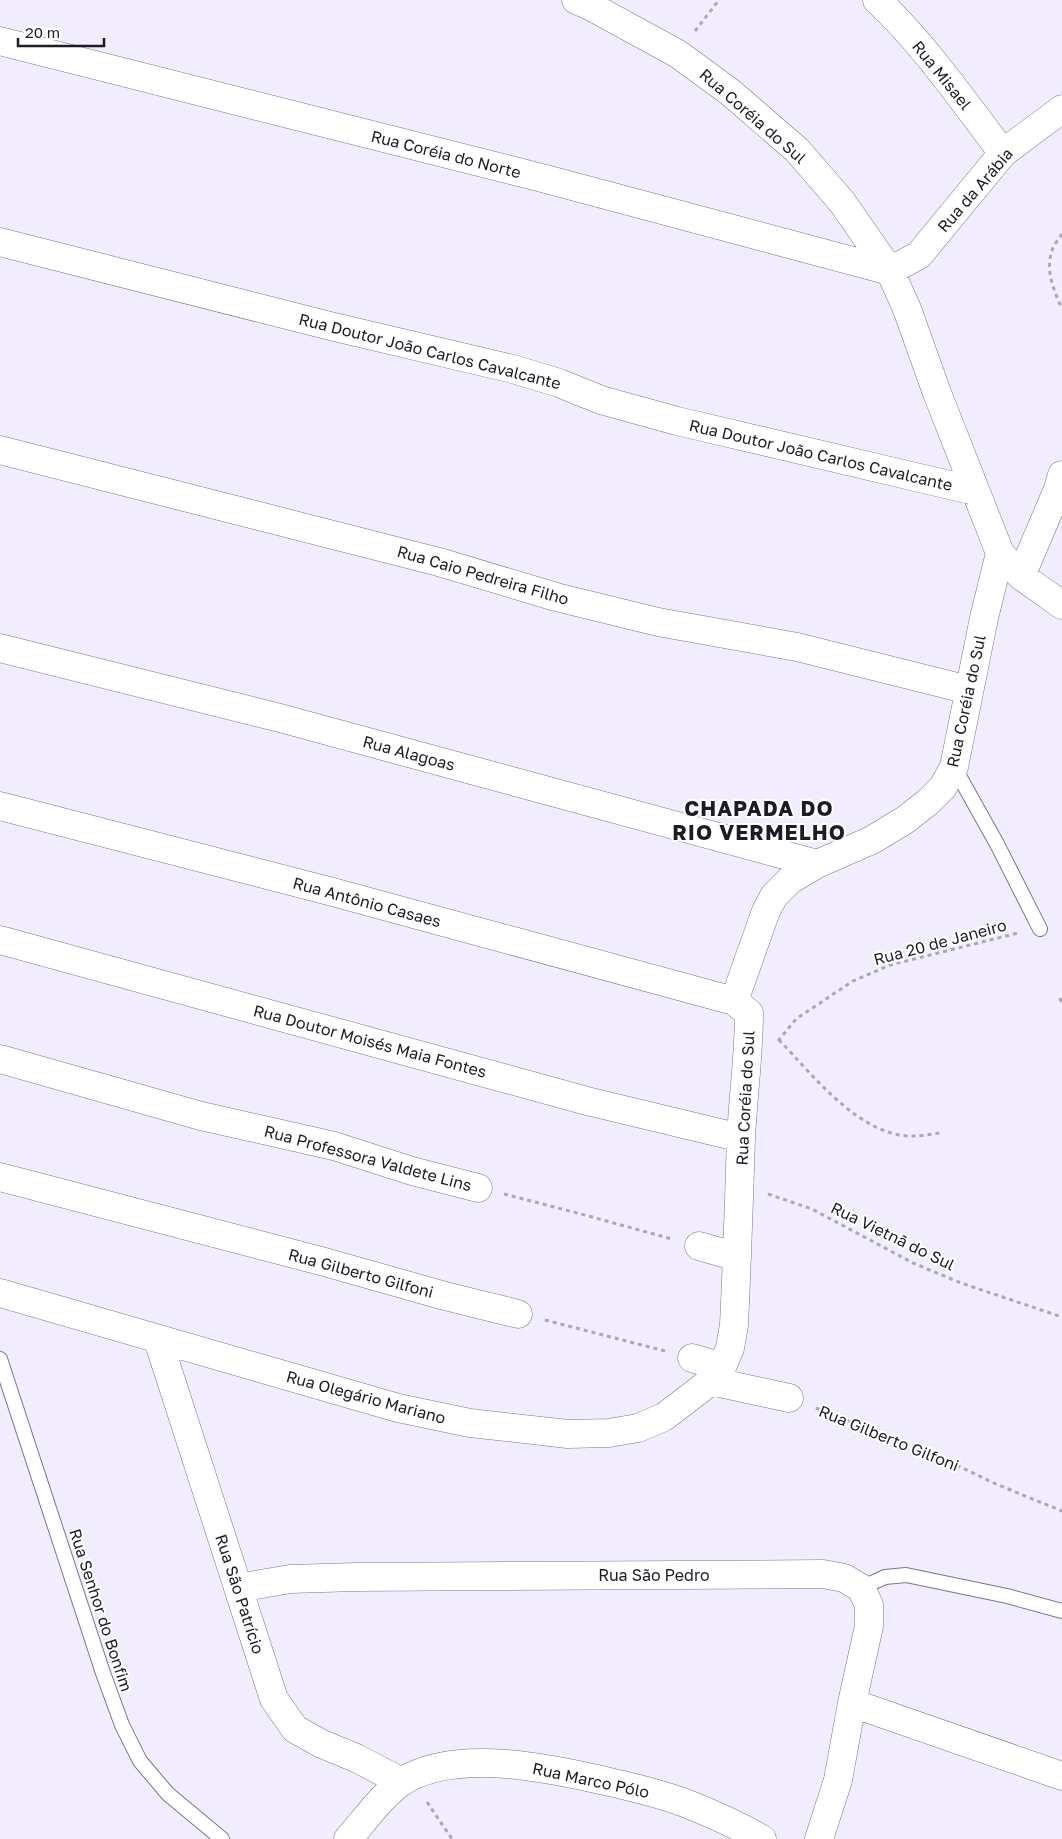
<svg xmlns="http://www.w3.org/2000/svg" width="1062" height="1839" viewBox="0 0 1062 1839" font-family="'Golos Text',sans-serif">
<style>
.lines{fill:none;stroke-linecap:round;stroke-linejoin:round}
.lane-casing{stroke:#7b758e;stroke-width:16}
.street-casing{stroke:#7b758e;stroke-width:29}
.path{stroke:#aba7b6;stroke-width:3;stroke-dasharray:4 4;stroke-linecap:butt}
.lane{stroke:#fff;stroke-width:14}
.street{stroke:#fff;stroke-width:28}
.labels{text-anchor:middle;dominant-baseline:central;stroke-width:4;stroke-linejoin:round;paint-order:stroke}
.street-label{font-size:16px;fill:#1e1b25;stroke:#fff}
.district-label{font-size:21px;font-weight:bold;letter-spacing:1px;fill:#1e1b25;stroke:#fff}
</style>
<rect width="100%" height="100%" fill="#f1ecfe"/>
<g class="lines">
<g class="lane-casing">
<path id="lane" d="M954,767L997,844L1040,929
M0,1359L103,1673L122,1725L140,1761L168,1794L222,1839
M861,1588L885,1577L906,1575L1007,1596L1062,1611"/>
</g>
<g class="street-casing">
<path id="street" d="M576,0L592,7L678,54L730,92L797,150L842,202L890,271L907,309L937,393L1000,553L1021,576L1062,605
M877,0C924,44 964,102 1003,153
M0,41L542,178L890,271L919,255L1003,153L1062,109
M0,242L330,326L513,369L559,383L601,400L677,421L975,491
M0,450L439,562L556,597L658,622L797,647L969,690
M1021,576L1058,489L1062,475
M0,648L280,718L817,864
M0,806L329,891L734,1001
M0,940L587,1101L741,1138
M0,1059L201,1116L334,1146L412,1171L478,1188
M0,1177L321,1261L445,1296L518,1314
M699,1246L737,1257
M0,1293L398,1408L470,1423L568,1434L609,1433L638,1428L664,1417L711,1381L722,1367L730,1348L734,1325C737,1263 739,1201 741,1138C743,1096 749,1055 749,1013L734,1001L766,911L774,896L790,880L817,864L872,840L905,820L928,802L943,787L954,767L984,618L1000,553
M158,1340L274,1699L295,1729L322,1744L356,1758L402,1782
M692,1358L722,1367
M711,1381L789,1398
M238,1588L290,1579L356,1577L823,1574L844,1578L861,1588L869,1605V1626L852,1703L838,1780L819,1839
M852,1703L1062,1776
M348,1839C364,1821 383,1794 403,1781C458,1747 555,1769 614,1783C639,1789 666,1795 690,1805C715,1815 739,1826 762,1839"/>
</g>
<path class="path" d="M695,31L719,0
M1062,234C1059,239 1053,245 1052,251C1045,270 1054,291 1062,309
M1060,998L1062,1005
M779,1040C813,1075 860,1137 913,1136C922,1136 931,1134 940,1133
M778,1041L796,1019L853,981L890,965L1018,933
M504,1194L581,1214L672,1239
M768,1194L812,1209L913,1263L961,1283L1062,1317
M545,1320L665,1351
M816,1408L950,1462L996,1484L1062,1511
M427,1802L452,1839"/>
<use href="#lane" class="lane"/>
<use href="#street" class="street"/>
</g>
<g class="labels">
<g class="street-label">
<text transform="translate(942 75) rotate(51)">Rua Misael</text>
<text transform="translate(753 116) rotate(41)">Rua Coréia do Sul</text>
<text transform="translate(446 154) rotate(14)">Rua Coréia do Norte</text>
<text transform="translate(975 190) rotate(-49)">Rua da Arábia</text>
<text transform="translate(430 351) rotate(14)">Rua Doutor João Carlos Cavalcante</text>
<text transform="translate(821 455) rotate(13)">Rua Doutor João Carlos Cavalcante</text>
<text transform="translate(483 575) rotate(16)">Rua Caio Pedreira Filho</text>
<text transform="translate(966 701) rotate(-78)">Rua Coréia do Sul</text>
<text transform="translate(409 753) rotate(15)">Rua Alagoas</text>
<text transform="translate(367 902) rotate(15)">Rua Antônio Casaes</text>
<text transform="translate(940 942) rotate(-15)">Rua 20 de Janeiro</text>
<text transform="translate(370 1041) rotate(15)">Rua Doutor Moisés Maia Fontes</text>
<text transform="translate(745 1098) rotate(-87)">Rua Coréia do Sul</text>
<text transform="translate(368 1158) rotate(15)">Rua Professora Valdete Lins</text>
<text transform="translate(893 1236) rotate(26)">Rua Vietnã do Sul</text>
<text transform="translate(361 1273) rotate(15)">Rua Gilberto Gilfoni</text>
<text transform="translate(366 1397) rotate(15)">Rua Olegário Mariano</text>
<text transform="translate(889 1438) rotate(22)">Rua Gilberto Gilfoni</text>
<text x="654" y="1575">Rua São Pedro</text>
<text transform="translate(240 1594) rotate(72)">Rua São Patrício</text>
<text transform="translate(101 1610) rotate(72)">Rua Senhor do Bonfim</text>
<text transform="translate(591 1780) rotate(12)">Rua Marco Pólo</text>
</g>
<g class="district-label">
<text x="759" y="808">CHAPADA DO<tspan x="759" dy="24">RIO VERMELHO</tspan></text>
</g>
</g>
<path d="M18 38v8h86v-8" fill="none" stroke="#1e1b25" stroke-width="2.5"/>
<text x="25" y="38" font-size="15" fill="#1e1b25" stroke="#ffffff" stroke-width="4" paint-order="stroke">20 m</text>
</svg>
